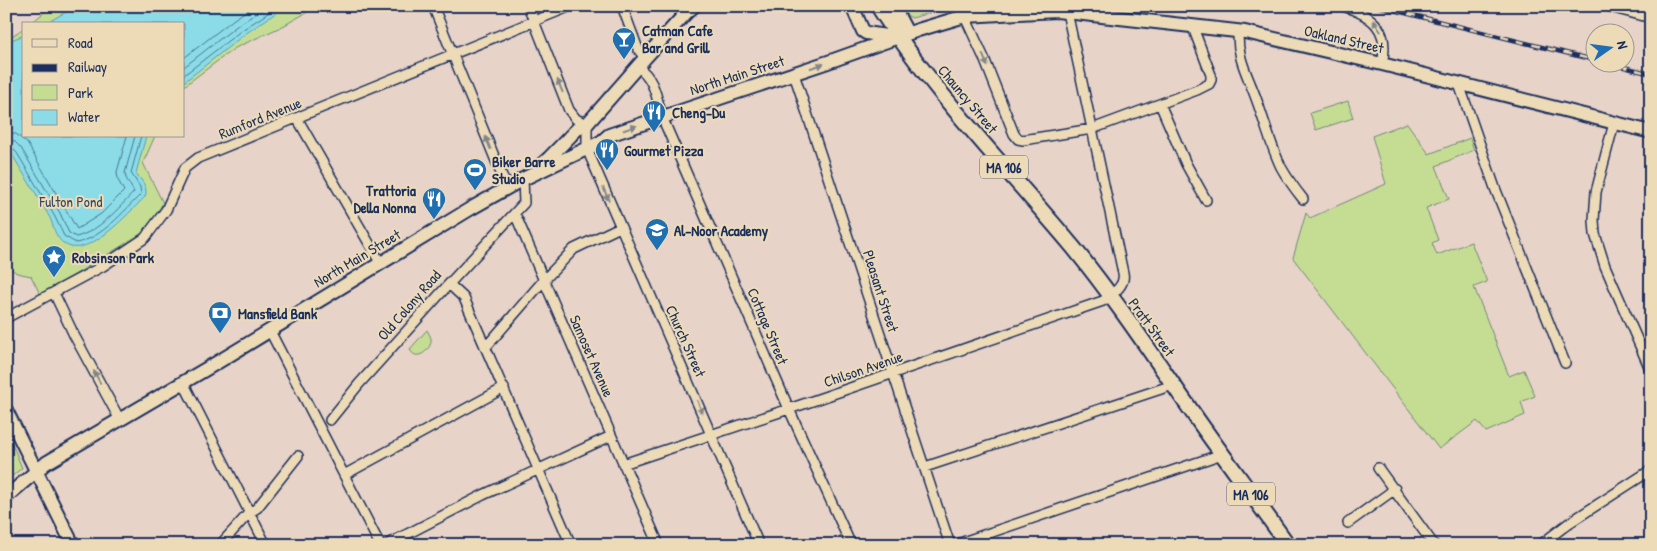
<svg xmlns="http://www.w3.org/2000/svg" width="1657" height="551" viewBox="0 0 1657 551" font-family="'Patrick Hand',sans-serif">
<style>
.green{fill:#c5dd93;stroke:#708678}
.water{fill:#8bdce7;stroke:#5e97b0}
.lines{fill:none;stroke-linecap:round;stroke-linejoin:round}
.shore{stroke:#487495;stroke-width:1}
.street-casing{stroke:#1b2f5e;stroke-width:12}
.secondary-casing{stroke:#1b2f5e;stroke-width:16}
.primary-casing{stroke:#1b2f5e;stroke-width:18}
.street{stroke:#eddbb8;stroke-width:9}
.secondary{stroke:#eddbb8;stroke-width:12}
.primary{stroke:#eddbb8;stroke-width:14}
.rail-casing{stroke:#1b2f5e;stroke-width:4.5}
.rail{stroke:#eddbb8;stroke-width:2.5;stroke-dasharray:8;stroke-linecap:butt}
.oneway{fill:#84858b}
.labels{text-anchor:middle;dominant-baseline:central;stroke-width:4;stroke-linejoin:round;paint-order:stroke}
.shield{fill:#eddbb8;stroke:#5a6379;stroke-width:1}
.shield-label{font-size:14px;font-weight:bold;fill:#1b2f5e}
.poi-label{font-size:15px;font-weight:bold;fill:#1b2f5e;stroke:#eddbb8;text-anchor:start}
.street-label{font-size:15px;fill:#1b2f5e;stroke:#eddbb8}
.park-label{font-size:15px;fill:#344966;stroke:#eddbb8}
</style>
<rect width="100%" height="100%" fill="#e8d3c8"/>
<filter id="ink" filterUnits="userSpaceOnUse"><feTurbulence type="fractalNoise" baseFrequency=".02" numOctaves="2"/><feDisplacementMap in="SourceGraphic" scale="10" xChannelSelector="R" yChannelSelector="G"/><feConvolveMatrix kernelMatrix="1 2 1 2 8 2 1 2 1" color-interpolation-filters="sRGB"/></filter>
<g filter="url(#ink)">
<path class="green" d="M52,6H318L283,26L235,48L184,86V24H30Z
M901,6H947L943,9L912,18L906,15Z
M24,28V136H155L143,163L163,203L155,216L141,234L76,274L40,294L31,276L17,273L6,266V40Z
M1348,101L1353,118L1316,130L1310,113Z
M1407,123L1429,154L1470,138L1474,150L1436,166L1449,199L1426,208L1438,240L1432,243L1437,255L1471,242L1487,282L1474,287L1509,376L1524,370L1535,396L1521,402L1525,415L1486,432L1477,421L1439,449L1293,258L1306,213L1310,218L1386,184L1372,136Z
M427,330C429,334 432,338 431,342C429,352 415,362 410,349Z
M6,429L22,468L6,481Z"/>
<path class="water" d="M76,6H286L245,34L184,82V24H45Z
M24,35V136H146L136,173C141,180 149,188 145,197C129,212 85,264 62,242C55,236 53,225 50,218C39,197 25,177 13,156L6,150V42Z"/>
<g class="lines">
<path class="shore" d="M184,58L234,19L254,6
M184,67L238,25L268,6
M184,75L242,30L279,6
M6,132L16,134L27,143L77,229L101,214L124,191L118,180L117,172L127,136
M6,140L14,141L21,148L60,213L69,233L76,237C99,231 118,209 134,192L126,178L125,173L135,136
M6,146L11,147L17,153L55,217L64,236L76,243C102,238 123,212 141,194L140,187L131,173L141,136"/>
<g class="street-casing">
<path id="street" d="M433,6L507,188
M528,6L569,110L576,119L587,124V149L759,545
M622,6L638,49L645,58
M960,6L984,58L1014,134L1018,139L1023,140L1092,129L1197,90L1209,84L1211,80V75L1192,25
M1343,6C1374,16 1390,30 1382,64
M1606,6L1651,18
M1238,31C1237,60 1248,75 1257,101C1265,123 1271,146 1281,167C1287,178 1295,189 1303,199
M637,67C654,76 657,99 662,117L789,409L851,545
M794,74L950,545
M1459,84L1495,188L1565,363
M1160,104L1186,164L1206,200
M297,118L381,264
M1614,123L1596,192L1594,220L1595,234L1605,266L1651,371
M515,214L659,545
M449,284L464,298L571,545
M54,293L74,335L120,420
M6,318L103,266L145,238L166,210L185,168L198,158L571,6
M270,331L380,545
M486,347L543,281L574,249L620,227
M183,382L266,545
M330,420L359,384L449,284L524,203L523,179
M623,464L789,409L1103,301C1112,294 1126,286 1123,273L1067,12
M925,467L1173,385
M1378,468L1434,545
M344,475L504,388
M1348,523L1395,489
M220,545L249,513L257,508L298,456
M386,545L483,495L611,436
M954,545L1222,454
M1540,545L1569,523L1651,470"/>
</g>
<g class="secondary-casing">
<path id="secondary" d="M852,6L863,31L866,33L893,37
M539,167L549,158L581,125L587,124L645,58L686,13L694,6
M6,410L73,545
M6,497L46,463L218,362L470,209L523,179L601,142L609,135L828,62L918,30L965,16L1057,11L1245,32L1382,64L1651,132"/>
</g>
<g class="primary-casing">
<path id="primary" d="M878,6C933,93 1007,168 1073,247C1117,301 1155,359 1195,416C1225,459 1257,501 1288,545
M892,6L904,29L900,37"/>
</g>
<use href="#street" class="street"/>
<use href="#secondary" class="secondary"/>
<use href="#primary" class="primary"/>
<g class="rail-casing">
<path id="rail" d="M1377,6L1594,60
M1605,62L1651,74"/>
</g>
<use href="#rail" class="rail"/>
</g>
<defs><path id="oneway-solid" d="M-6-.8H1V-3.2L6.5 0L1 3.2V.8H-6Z" transform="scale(1.25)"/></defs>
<g class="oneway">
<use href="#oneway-solid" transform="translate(1377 26) rotate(-123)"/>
<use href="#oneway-solid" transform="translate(985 60) rotate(68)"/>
<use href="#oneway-solid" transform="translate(817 66) rotate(-18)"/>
<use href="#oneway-solid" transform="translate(560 86) rotate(-112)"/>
<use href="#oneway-solid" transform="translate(630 128) rotate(-19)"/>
<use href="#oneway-solid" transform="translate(488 143) rotate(-112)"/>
<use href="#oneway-solid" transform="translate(606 194) rotate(67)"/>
<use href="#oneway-solid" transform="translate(97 377) rotate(-118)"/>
<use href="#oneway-solid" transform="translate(700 407) rotate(67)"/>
</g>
</g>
<defs>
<g id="bar-pin" transform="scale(1.25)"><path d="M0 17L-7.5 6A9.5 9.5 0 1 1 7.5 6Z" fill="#1f6fb2" stroke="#eddbb8"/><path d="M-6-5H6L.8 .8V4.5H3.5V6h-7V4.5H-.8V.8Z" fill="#fff"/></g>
<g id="restaurant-pin" transform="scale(1.25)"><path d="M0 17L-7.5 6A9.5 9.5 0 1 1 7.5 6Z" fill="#1f6fb2" stroke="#eddbb8"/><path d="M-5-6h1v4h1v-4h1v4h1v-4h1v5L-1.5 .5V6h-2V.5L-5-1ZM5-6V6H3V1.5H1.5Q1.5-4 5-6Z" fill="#fff"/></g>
<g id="stadium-pin" transform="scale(1.25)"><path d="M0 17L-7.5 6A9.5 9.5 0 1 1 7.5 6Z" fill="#1f6fb2" stroke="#eddbb8"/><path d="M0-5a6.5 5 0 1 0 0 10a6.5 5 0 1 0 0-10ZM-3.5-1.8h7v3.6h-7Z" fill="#fff"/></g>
<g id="school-pin" transform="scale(1.25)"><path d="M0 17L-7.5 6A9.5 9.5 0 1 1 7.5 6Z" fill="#1f6fb2" stroke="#eddbb8"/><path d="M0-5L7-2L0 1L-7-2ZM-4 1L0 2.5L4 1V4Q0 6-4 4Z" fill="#fff"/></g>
<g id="sight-pin" transform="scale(1.25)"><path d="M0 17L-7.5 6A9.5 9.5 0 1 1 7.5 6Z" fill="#1f6fb2" stroke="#eddbb8"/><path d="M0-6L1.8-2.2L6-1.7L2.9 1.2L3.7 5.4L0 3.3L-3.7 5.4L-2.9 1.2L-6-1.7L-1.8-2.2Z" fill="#fff"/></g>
<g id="bank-pin" transform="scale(1.25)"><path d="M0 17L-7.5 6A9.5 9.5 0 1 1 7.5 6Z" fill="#1f6fb2" stroke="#eddbb8"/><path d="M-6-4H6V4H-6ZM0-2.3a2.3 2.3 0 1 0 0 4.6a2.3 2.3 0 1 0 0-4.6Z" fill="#fff"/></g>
</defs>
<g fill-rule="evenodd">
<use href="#bar-pin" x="624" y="39"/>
<use href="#restaurant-pin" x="654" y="112"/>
<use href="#restaurant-pin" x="607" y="150"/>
<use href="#stadium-pin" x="475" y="170"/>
<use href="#restaurant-pin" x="434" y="199"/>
<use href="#school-pin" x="657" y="230"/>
<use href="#sight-pin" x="54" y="257"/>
<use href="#bank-pin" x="220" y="313"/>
</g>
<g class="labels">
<g class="shield">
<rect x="980" y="155.5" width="48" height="23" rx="4"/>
<rect x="1227" y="482.5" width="48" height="23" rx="4"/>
</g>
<g class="shield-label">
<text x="1004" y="167">MA 106</text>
<text x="1251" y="494">MA 106</text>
</g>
<g class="poi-label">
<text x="642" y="30">Catman Cafe<tspan x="642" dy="17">Bar and Grill</tspan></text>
<text x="672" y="112">Cheng-Du</text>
<text x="624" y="150">Gourmet Pizza</text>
<text x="492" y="161">Biker Barre<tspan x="492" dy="17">Studio</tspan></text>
<text x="416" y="190" text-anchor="end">Trattoria<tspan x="416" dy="17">Della Nonna</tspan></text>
<text x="674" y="230">Al-Noor Academy</text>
<text x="72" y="257">Robsinson Park</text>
<text x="238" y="313">Mansfield Bank</text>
</g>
<g class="street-label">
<text transform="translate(1344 39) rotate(13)">Oakland Street</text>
<text transform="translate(737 75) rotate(-18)">North Main Street</text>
<text transform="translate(968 99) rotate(50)">Chauncy Street</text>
<text transform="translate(260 118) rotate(-22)">Rumford Avenue</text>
<text transform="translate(357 258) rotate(-31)">North Main Street</text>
<text transform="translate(881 291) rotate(72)">Pleasant Street</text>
<text transform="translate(409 305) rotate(-49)">Old Colony Road</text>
<text transform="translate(768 326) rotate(67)">Cottage Street</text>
<text transform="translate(1152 327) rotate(54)">Pratt Street</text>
<text transform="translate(686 341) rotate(66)">Church Street</text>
<text transform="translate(592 356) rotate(66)">Samoset Avenue</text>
<text transform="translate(863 369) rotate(-19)">Chilson Avenue</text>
</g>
<g class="park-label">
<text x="71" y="201">Fulton Pond</text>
</g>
</g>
<rect width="1657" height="551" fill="none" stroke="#eddbb8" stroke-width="25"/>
<rect x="12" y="12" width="1632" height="526" fill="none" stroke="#1b2f5e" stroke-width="2" filter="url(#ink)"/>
<rect x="22" y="22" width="162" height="115" fill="#eddbb8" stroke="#999694"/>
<rect x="32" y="39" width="25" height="8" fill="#eddbb8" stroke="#999694"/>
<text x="68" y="48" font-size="15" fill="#1b2f5e">Road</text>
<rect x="32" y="64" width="25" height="8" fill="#1b2f5e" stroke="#999694"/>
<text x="68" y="72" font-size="15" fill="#1b2f5e">Railway</text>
<rect x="32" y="85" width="25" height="15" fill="#c5dd93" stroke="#999694"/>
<text x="68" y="98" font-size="15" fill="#1b2f5e">Park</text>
<rect x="32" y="110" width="25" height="15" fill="#8bdce7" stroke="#999694"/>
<text x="68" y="122" font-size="15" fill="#1b2f5e">Water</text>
<g transform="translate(1610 48) rotate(76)"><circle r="24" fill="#eddbb8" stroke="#999694"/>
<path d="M0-4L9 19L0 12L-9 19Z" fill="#1f6fb2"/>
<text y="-8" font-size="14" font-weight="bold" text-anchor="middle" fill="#1b2f5e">N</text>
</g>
</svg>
